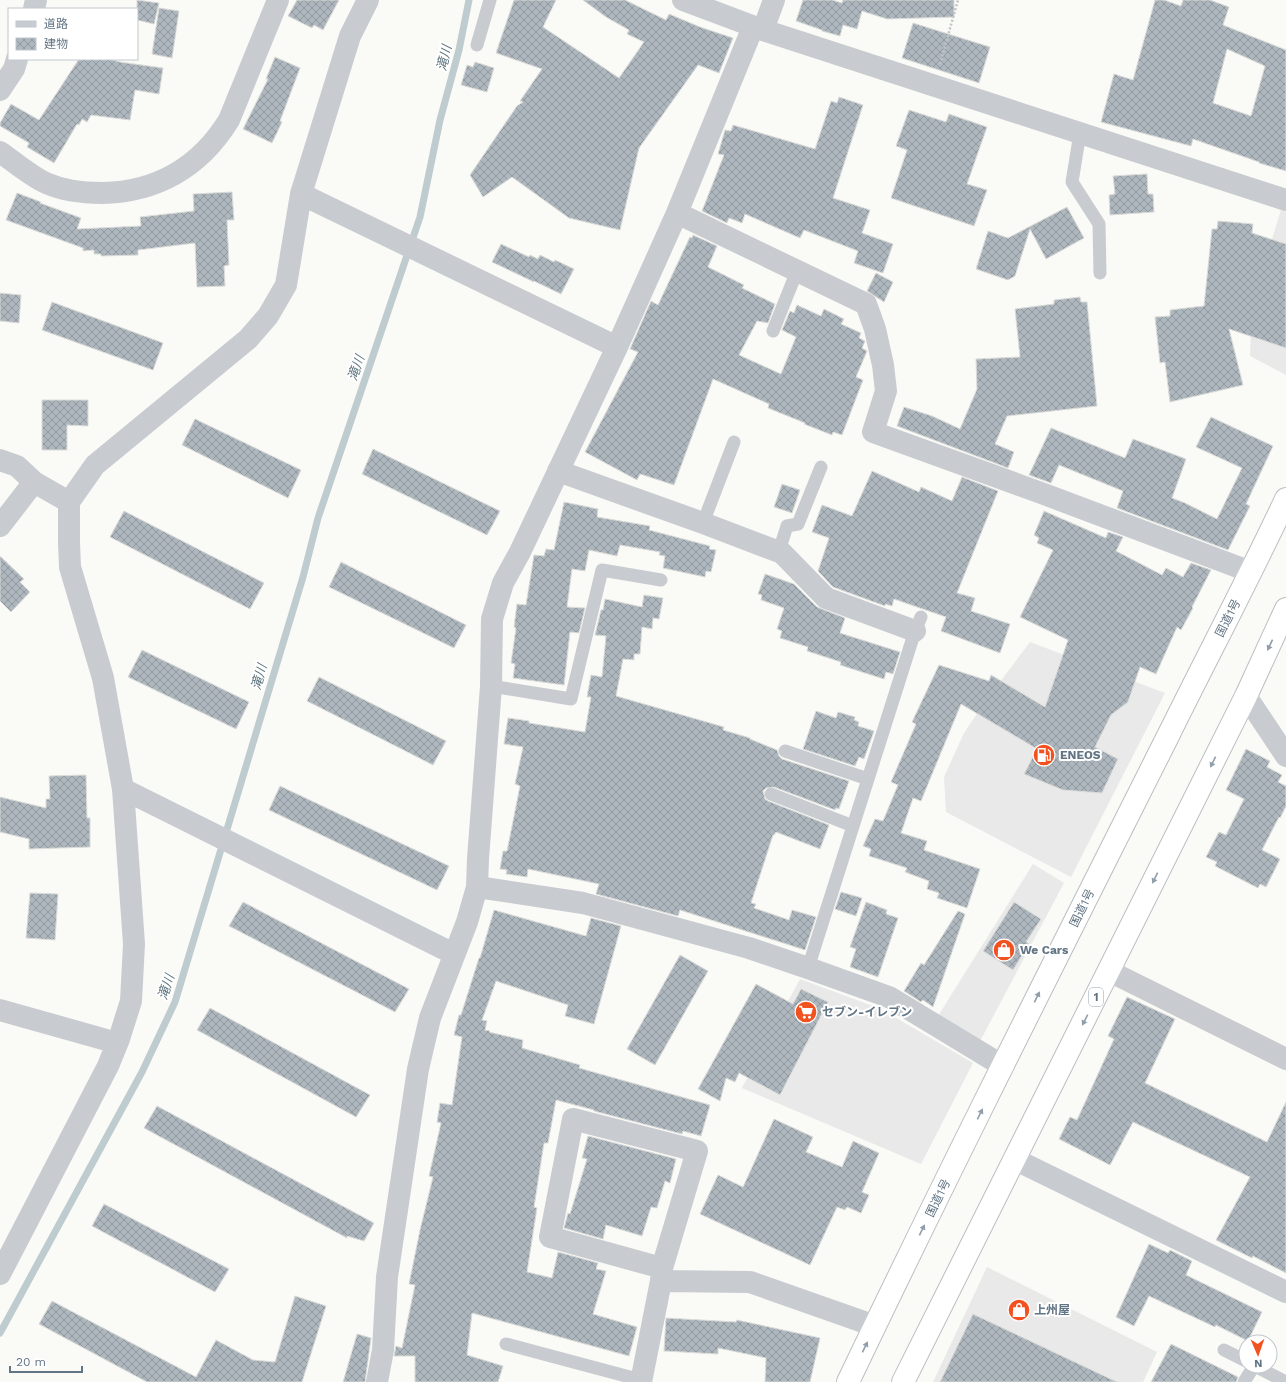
<svg xmlns="http://www.w3.org/2000/svg" width="1286" height="1382" viewBox="0 0 1286 1382" font-family="'Work Sans','Noto Sans JP',sans-serif">
<style>
.built{fill:#e8e9e8}
.lines{fill:none;stroke-linecap:round;stroke-linejoin:round}
.stream{stroke:#becbcf;stroke-width:7}
.building{fill:url(#building-cross-hatch);stroke:#dcdcd9;fill-rule:evenodd}
.trunk-casing{stroke:#babec1;stroke-width:24}
.path{stroke:#c1c4c6;stroke-width:2.5;stroke-dasharray:2 2;stroke-linecap:butt}
.service{stroke:#c8ccd0;stroke-width:13}
.minor{stroke:#c8ccd0;stroke-width:22}
.tertiary{stroke:#c8ccd0;stroke-width:22}
.trunk{stroke:#fff;stroke-width:22}
.oneway{fill:#919eaa}
.labels{text-anchor:middle;dominant-baseline:central;stroke-width:4;stroke-linejoin:round;paint-order:stroke}
.shield{fill:#fff;stroke:#919eaa;stroke-width:1}
.shield-label{font-size:11px;font-weight:bold;fill:#627585}
.street-label{font-size:12px;fill:#627585;stroke:#fff}
.poi-label{font-size:12px;font-weight:bold;fill:#627585;stroke:#fff;text-anchor:start}
.water-label{font-size:13px;font-style:italic;fill:#5e757e;stroke:#fff}
</style>
<defs>
<pattern id="building-cross-hatch" width="8" height="8" patternUnits="userSpaceOnUse"><rect width="8" height="8" fill="#adb7bd"/><path d="M0 0l8 8M0 8l8-8" fill="none" stroke="#90999f"/></pattern>
</defs>
<rect width="100%" height="100%" fill="#fafaf7"/>
<path class="built" d="M1281,210L1286,212V375L1250,356L1252,304Z
M1030,642L1165,693L1071,877L946,812L944,777L964,733L987,699Z
M1033,864L1064,883L979,1043L938,1016Z
M800,979L881,1009L973,1063L921,1164L742,1088Z
M987,1267L1157,1352L1143,1382H933Z"/>
<g class="lines">
<path class="stream" d="M0,1333L142,1072L175,1002L303,577L318,518L420,217L440,120L459,50L469,0"/>
</g>
<path class="building" d="M137,0L159,3L154,24L137,20Z
M297,0H339L323,30L314,25L312,28L288,16Z
M514,0H556L543,27L619,78L644,42L627,34L629,30L606,17L583,0H625L666,20L669,14L700,27L733,38L719,73L698,65L639,148L620,230L569,218L512,177L483,197L470,175L517,106L523,102L520,101L542,69L496,53Z
M803,0H832L842,3L843,0H954V17L887,19L862,11L857,29L843,25L840,36L822,31V30L796,21Z
M1155,0H1164L1181,6L1183,0H1210L1229,7L1223,25L1286,50V171L1259,163V162L1193,139L1191,146L1101,122L1114,74L1133,80ZM1227,49L1265,66L1251,116L1213,103Z
M159,8L179,11L172,58L152,54Z
M913,23L990,47L979,83L902,58Z
M275,57L300,68L280,121L282,122L272,143L243,129L268,79H266Z
M79,59H109L120,62L163,68L159,94L135,90L130,120L91,115L87,122L82,119L79,125L77,124L54,163L27,147L29,143L0,126V123L11,104L39,120Z
M475,62L494,68L487,92L461,85L467,65L473,67Z
M839,97L863,105L833,198L870,210L862,233L893,244L883,273L854,263L858,251L804,230L800,238L745,214L742,223L729,218L727,223L702,211L724,155L718,154L725,130L731,131L733,125L815,149L831,101L837,103Z
M909,110L946,122L949,114L987,127L967,184L987,190L974,226L891,198L907,150L896,146Z
M1147,174L1148,194H1153L1154,212L1110,215L1109,195L1115,194L1113,176Z
M232,192L234,220H227L229,265L224,266L225,286L197,287L195,243L138,250V255L101,256V254H94V250L83,251V248L6,220L17,193L41,202L40,203L81,218L77,229L141,226L140,217L194,211L193,194Z
M1067,207L1084,238L1046,259L1030,229L1015,276L1008,280L976,269L988,231L1008,238Z
M1218,221L1253,224L1252,233L1286,244V348L1229,329L1243,385L1170,402L1165,362L1160,363L1155,317L1170,316V310L1204,306L1212,229H1217Z
M693,235L717,246L708,267L744,285L742,288L775,304L768,323L757,321L739,355L781,374L796,337L782,330L790,311L794,313L797,305L821,316L824,309L844,319L841,324L861,333L859,338L865,341L862,348L867,351L856,377L863,380L842,435L833,432L832,435L804,424L805,423L768,408L769,404L713,379L674,485L640,474L637,480L585,452L638,352L630,349L651,301L658,305L690,237L692,238Z
M501,244L529,257L530,255L538,259L540,255L554,262L555,260L574,269L561,294L534,281V282L492,262Z
M876,273L893,282L884,302L867,291Z
M0,293L21,295L19,323L0,321Z
M1080,297L1081,302H1087L1097,406L1007,416L995,444L1014,452L1008,468L897,426L904,407L932,416L960,429L977,389L976,359L1020,357L1015,309L1054,304V300Z
M52,302L163,343L153,370L42,330Z
M42,400H88V426L67,425V450H42Z
M1211,417L1273,446L1246,504L1250,506L1228,550L1117,508L1123,491L1059,465L1051,483L1029,475L1051,428L1125,458L1133,439L1186,459L1172,498L1185,503L1217,519L1242,468L1196,447Z
M195,419L301,470L288,498L182,445Z
M373,449L500,511L487,535L362,474Z
M872,471L919,492L921,487L952,501L962,477L998,491L957,593L975,598L971,611L1010,624L1000,653L941,631L946,617L894,599L892,606L885,604V606L833,587L818,571L829,538L812,532L822,505L852,516Z
M782,484L800,490L792,513L774,507Z
M564,502L598,509L597,517L650,526L649,530L710,546L709,549L716,550L711,572L706,571L705,577L663,568L665,556L659,555L660,552L620,545L617,556L589,550L585,571L572,569L567,607L585,608L579,633L570,632L564,685L513,678L515,664L511,663L516,628L514,627L517,604L526,605L534,555L544,556L546,549L554,550Z
M124,511L264,583L250,609L110,537Z
M1044,511L1106,538L1108,532L1123,537L1116,551L1162,575L1166,568L1183,577L1191,563L1211,570L1192,607L1193,608L1181,630L1177,627L1156,674L1140,667L1128,702L1111,715L1095,747L1118,759L1102,793L1063,790L1024,774L1037,749L961,704L921,801L913,798L901,833L927,841L924,850L980,869L967,908L937,898L939,893L927,889L929,881L905,872L907,868L869,856L871,849L863,846L875,819L883,821L898,785L891,782L916,724L912,722L939,665L989,681L991,675L1045,707L1068,640L1020,617L1053,550L1037,543L1039,538L1034,535Z
M0,556L24,579L20,582L30,592L11,612L0,601Z
M341,562L466,625L454,648L329,587Z
M765,574L794,584L817,607L845,618L840,633L900,652L893,674L886,672L884,679L865,673L840,665L841,662L807,651L808,647L780,638L782,631L777,629L784,608L761,600L762,595L758,594Z
M644,595L663,598L659,619L653,618L652,629L642,627L640,654H634V660L623,659L616,696L724,727L723,730L750,738V739L777,750L779,756L782,759L849,781L839,809L836,808L835,810L774,787L766,788L763,791L765,799L768,801L829,825L820,849L776,832L774,835H773L751,903L756,904L754,908L789,920L792,910L816,917L805,950L680,910L678,916L596,894L599,884L528,869L527,877L506,874L507,870L500,869L503,851H507L520,786L515,784L523,747L504,744L508,718L529,721V723L585,732L591,697H587L591,675L602,677L606,636L595,635L601,610H603L605,599L642,607Z
M142,650L249,702L236,729L128,677Z
M319,677L446,741L433,765L307,701Z
M816,711L836,718L838,712L855,717L854,720L859,722L858,726L874,731L864,759L859,757L855,766L803,749Z
M1246,749L1270,761L1267,767L1282,775L1278,782L1286,786V806L1280,818L1279,817L1262,850L1280,859L1266,887L1260,884L1258,888L1215,866L1217,862L1206,857L1219,832L1226,835L1244,799L1226,790Z
M86,775L87,818H90V847L29,849V839L0,832V797L46,808V799H50L49,776Z
M280,786L449,866L437,890L269,810Z
M841,892L862,898L856,916L835,909Z
M30,893L58,894L55,940L26,938Z
M243,902L409,989L395,1012L229,926Z
M866,902L887,910L886,914L898,918L878,977L850,967L856,949L850,947Z
M1014,902L1041,919L1026,942L1029,944L1013,970L983,951Z
M494,910L586,936L591,918L621,926L594,1024L565,1016L568,1005L496,981L482,1020L487,1021L485,1030L490,1031L489,1032L523,1040L522,1048L580,1065L579,1068L710,1105L701,1136L683,1131L682,1134L594,1111V1110L556,1100L548,1143H544L534,1207L537,1208L527,1272L552,1278L558,1252L598,1263L596,1269L606,1271L593,1314L637,1327L629,1356L472,1313L467,1355L503,1366L498,1382H415V1356H394L396,1346L402,1348L415,1285L409,1284L420,1230L433,1177L429,1176L441,1123L437,1122L440,1103L452,1105L462,1037L454,1035L459,1015H461L479,958H480Z
M958,911L965,914L933,1007L923,1000L921,1002L904,991L921,963L924,965Z
M680,955L708,971L655,1065L627,1049Z
M756,984L793,1004L801,989L828,1002L780,1095L739,1073L735,1082L726,1078L720,1101L698,1089Z
M1127,997L1175,1019L1145,1083L1267,1142L1286,1102V1273L1253,1256L1252,1258L1216,1240L1250,1177L1133,1122L1110,1165L1059,1139L1070,1117L1077,1120L1114,1039L1108,1036Z
M210,1008L370,1095L356,1117L197,1030Z
M157,1106L374,1223L364,1241L347,1236V1238L144,1128Z
M774,1119L813,1137L806,1152L842,1167L853,1141L879,1153L862,1192L869,1195L861,1213L847,1207L845,1210L837,1207L810,1265L700,1214L718,1175L743,1187Z
M588,1136L676,1159L670,1183L665,1181L657,1208L651,1207L642,1236L606,1225L603,1239L564,1228L568,1213L570,1214L587,1159L582,1158Z
M104,1204L229,1269L215,1292L92,1226Z
M1149,1244L1168,1253L1170,1250L1192,1261L1186,1275L1262,1312L1248,1341L1216,1325L1215,1327L1149,1296L1134,1326L1116,1317Z
M295,1296L326,1306L302,1382H147L39,1324L52,1301L196,1377L216,1340L253,1360L275,1362Z
M973,1314L1117,1382H940Z
M666,1318L736,1322L737,1320L820,1338L810,1382H765L766,1358L718,1348V1354L664,1351Z
M357,1334L371,1338L365,1382H343Z
M1171,1344L1238,1377L1236,1382H1151Z"/>
<g class="lines">
<g class="trunk-casing">
<path id="trunk" d="M848,1382C952,1164 1061,949 1169,734C1208,655 1249,578 1286,499
M903,1382L1246,696L1286,609"/>
</g>
<path class="path" d="M940,64L958,0"/>
<path class="service" d="M477,45L490,0
M1080,133L1072,182L1099,224L1100,273
M773,331L797,271
M703,523L734,442
M779,551L787,526L798,524L821,467
M491,686L571,699L602,570L661,580
M785,751L868,779
M771,794L853,826
M808,968L915,631L921,617
M506,1344L641,1380
M1224,1350L1246,1361
M1255,1366L1286,1382
M1244,1382L1254,1366"/>
<path class="minor" d="M34,9L36,0
M763,30L774,0
M0,90L14,69L17,59
M301,194L617,347
M677,213L866,304L875,329L883,365L886,391L873,432L1044,494L1251,572
M0,460L17,466L34,482L69,502
M558,471L703,523L782,553L826,598L915,631
M0,526L34,482
M1246,696L1286,756
M123,789L454,954
M477,887L583,903L749,948L808,968L889,997L1003,1066
M1109,971L1286,1059
M0,1010L117,1043
M1014,1159L1286,1292
M0,1274L108,1066L119,1039L131,1001L134,944L123,789L103,678L70,567L69,542V502L95,465L248,339L268,316L286,285L301,194L350,36L368,0
M661,1281L750,1282L875,1326
M377,1382L383,1350L387,1277L418,1069L430,1018L467,922L477,887L478,859L491,686L492,619L503,583L520,552L617,347L677,213L753,27
M641,1382L661,1281L662,1268L697,1151L573,1119L550,1237L662,1268"/>
<path class="tertiary" d="M683,0L763,30L1286,200
M0,152C13,161 32,177 46,183C64,191 83,193 102,193C157,192 200,167 229,120L278,0"/>
<use href="#trunk" class="trunk"/>
</g>
<defs><path id="oneway-solid" d="M-6-.8H1V-3.2L6.5 0L1 3.2V.8H-6Z"/></defs>
<g class="oneway">
<use href="#oneway-solid" transform="translate(1270 645) rotate(115)"/>
<use href="#oneway-solid" transform="translate(1213 762) rotate(116)"/>
<use href="#oneway-solid" transform="translate(1155 878) rotate(116)"/>
<use href="#oneway-solid" transform="translate(1037 997) rotate(-64)"/>
<use href="#oneway-solid" transform="translate(1085 1020) rotate(117)"/>
<use href="#oneway-solid" transform="translate(980 1114) rotate(-64)"/>
<use href="#oneway-solid" transform="translate(922 1230) rotate(-64)"/>
<use href="#oneway-solid" transform="translate(865 1347) rotate(-64)"/>
</g>
<defs>
<g id="fuel-disc" transform="scale(1.15)"><circle r="9.5" fill="#f2521f" stroke="#fff"/><path d="M-5.5-6h7V0h2V4h1.3V-2.5L3-4.5l.8-.8L6-3V5H2.5V1h-1V6h-7ZM-4.2-4.7v3.2H.2V-4.7Z" fill="#fff"/></g>
<g id="shop-disc" transform="scale(1.15)"><circle r="9.5" fill="#f2521f" stroke="#fff"/><path d="M-5-2.5h2.3a2.7 3.5 0 0 1 5.4 0H5L5.5 6h-11ZM-1.5-2.5h3a1.5 2.3 0 0 0-3 0Z" fill="#fff"/></g>
<g id="supermarket-disc" transform="scale(1.15)"><circle r="9.5" fill="#f2521f" stroke="#fff"/><path d="M-6-5.5h2.5l.6 2H6L4.5 2H-2.5L-4.4-4H-6ZM-1.5 3.2a1.3 1.3 0 1 0 .1 0ZM3 3.2a1.3 1.3 0 1 0 .1 0Z" fill="#fff"/></g>
</defs>
<g fill-rule="evenodd">
<use href="#fuel-disc" x="1044" y="755"/>
<use href="#shop-disc" x="1004" y="950"/>
<use href="#supermarket-disc" x="806" y="1012"/>
<use href="#shop-disc" x="1019" y="1310"/>
</g>
<g class="labels">
<rect class="shield" x="1089" y="988" width="14" height="18" rx="3"/>
<g class="shield-label">
<text x="1096" y="997">1</text>
</g>
<g class="street-label">
<text transform="translate(1228 618) rotate(-63)">国道1号</text>
<text transform="translate(1082 908) rotate(-64)">国道1号</text>
<text transform="translate(938 1198) rotate(-64)">国道1号</text>
</g>
<g class="poi-label">
<text x="1060" y="755">ENEOS</text>
<text x="1020" y="950">We Cars</text>
<text x="822" y="1012">セブン-イレブン</text>
<text x="1034" y="1310">上州屋</text>
</g>
<g class="water-label">
<text transform="translate(444 58) rotate(-77)">滝川</text>
<text transform="translate(356 368) rotate(-71)">滝川</text>
<text transform="translate(259 677) rotate(-74)">滝川</text>
<text transform="translate(166 987) rotate(-72)">滝川</text>
</g>
</g>
<rect x="8" y="8" width="130" height="52" fill="#ffffff" stroke="#c0c8ce"/>
<rect x="16" y="21" width="20" height="6" fill="#c8ccd0" stroke="#c0c8ce"/>
<text x="44" y="28" font-size="12" fill="#627585">道路</text>
<rect x="16" y="38" width="20" height="12" fill="url(#building-cross-hatch)" stroke="#c0c8ce"/>
<text x="44" y="48" font-size="12" fill="#627585">建物</text>
<g transform="translate(1258 1354) rotate(178)"><circle r="19" fill="#ffffff" stroke="#c0c8ce"/>
<path d="M0-3L7 15L0 10L-7 15Z" fill="#f2521f"/>
<text y="-6" font-size="11" font-weight="bold" text-anchor="middle" fill="#627585">N</text>
</g>
<path d="M10 1366v6h72v-6" fill="none" stroke="#627585" stroke-width="2"/>
<text x="16" y="1366" font-size="12" fill="#627585" stroke="#ffffff" stroke-width="3" paint-order="stroke">20 m</text>
</svg>
